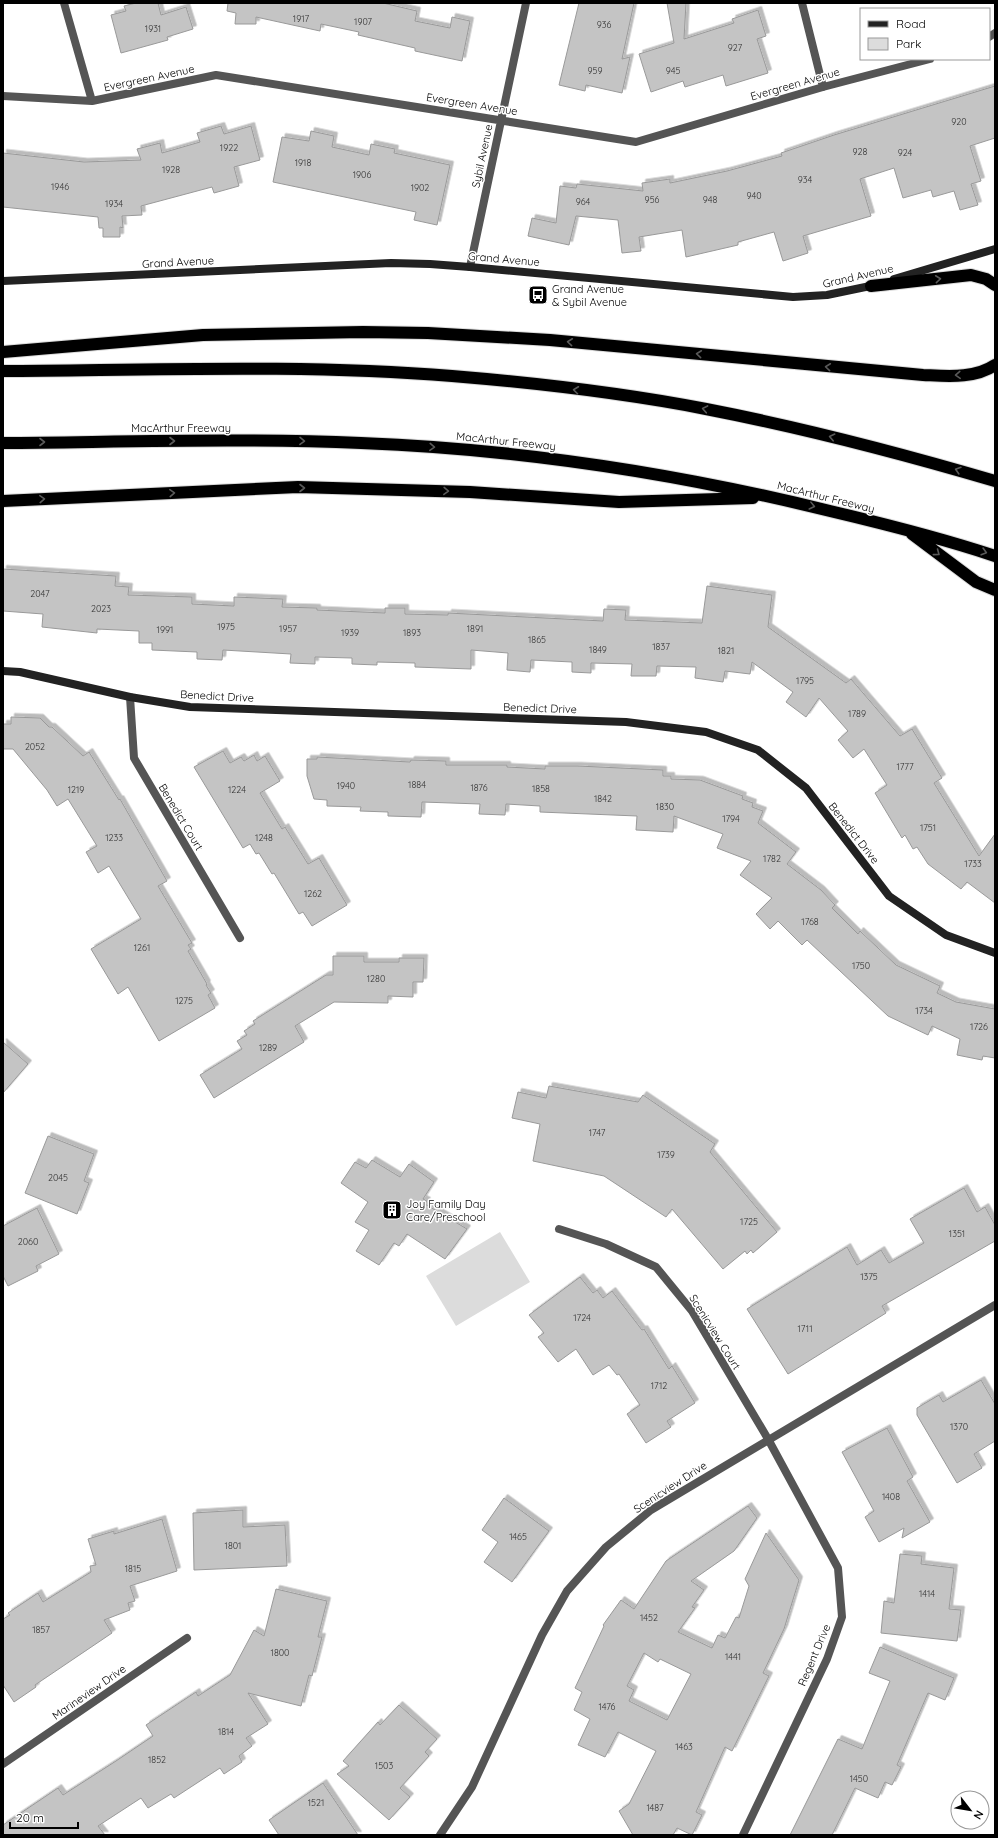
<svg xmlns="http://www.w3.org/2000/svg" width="998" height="1838" viewBox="0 0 998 1838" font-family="Quicksand,sans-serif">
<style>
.green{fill:#dcdcdc}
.building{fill:#c4c4c4;stroke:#999;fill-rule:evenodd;filter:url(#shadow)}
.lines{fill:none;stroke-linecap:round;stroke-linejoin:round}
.highway-casing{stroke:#dbdbdb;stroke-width:14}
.street{stroke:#555;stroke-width:8}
.secondary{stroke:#222;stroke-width:8}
.highway{stroke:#000;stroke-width:12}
.oneway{stroke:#595959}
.labels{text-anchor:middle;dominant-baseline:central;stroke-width:3;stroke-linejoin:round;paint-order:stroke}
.number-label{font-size:9px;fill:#313131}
.street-label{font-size:11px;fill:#000;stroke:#fff}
.poi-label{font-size:11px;fill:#000;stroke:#fff;text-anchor:start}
</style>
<defs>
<filter id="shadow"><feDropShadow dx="3.5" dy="-3.5" stdDeviation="0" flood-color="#0004"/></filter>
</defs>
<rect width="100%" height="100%" fill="#fff"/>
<path class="green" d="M500,1232L530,1282L456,1326L426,1276Z"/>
<path class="building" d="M136,3H158L161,15L186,7L193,29L167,37L168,40L121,53L111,15L126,11L124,6Z
M228,3H383L417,11L415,21L450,28L452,17L470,21L462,61L415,51V48L358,35L359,32L321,24L320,31L256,17V24H235L236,13L227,11Z
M579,3H634L622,59L630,57L622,93L586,85L585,91L559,85Z
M667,3H686L684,39L734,23L732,19L758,10L766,36L757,39L768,73L726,86L723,75L685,87L683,81L651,92L639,54L674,43Z
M995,86V138L970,146L981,181L971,184L978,205L960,210L954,191L933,197L931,190L903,198L894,168L860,179L871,216L803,236L808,253L783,261L774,232L738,242V245L686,257L682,230L639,237L641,251L622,253L618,220L576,216L569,245L528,236L532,218L556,223L560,186L576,188L577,184L643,191L642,183L670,179V183L727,171L782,156L781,153L834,135Z
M221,126L224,134L251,126L260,160L234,167L239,186L214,193L212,187L141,206L142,215L122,216L123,228L120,227V237H103V228H99L98,217L3,207V153L84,162L141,160L137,149L160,143L162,153L200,142L197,133Z
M311,131L334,136L332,147L369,155L371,144L395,149L394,153L450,165L437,225L414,220L416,212L273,182L282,137L309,141Z
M3,569L116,576L115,586L129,587L128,595L192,597V604L234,606V597L283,599L282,607L317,608V610L385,613V608H405V614L448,615V613L603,621L604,609L626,610L625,620L702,623L707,586L772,595L768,627L846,683L851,679L900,736L912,729L942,778L934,783L979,856L995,834V903L967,882L961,889L928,864L917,847L913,849L905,835L902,838L875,793L887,785L864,749L853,758L838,740L848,731L819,698L806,717L786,702L793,692L752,662L750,674L725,671L723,682L695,678L696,667L657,666L656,676H631L632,664L591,663V673L572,672V662L531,660L530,672L507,670L508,653L471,650V669L415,667V663L377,662V665L352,664V658L315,657V664L290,663L291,654L223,650L222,660L197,659V652L152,650V643H139V631L97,629V633L42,627L43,614L3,611Z
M11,717L40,718L49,727H52L83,756L89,752L119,800L120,799L167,881L158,886L192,943L188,945L191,949L188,951L207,984L206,985L211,993L208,995L215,1008L159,1041L128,987L118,994L91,949L141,919L109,866L98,873L86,852L97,846L68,799L57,806L47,790L13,749H3V724H11Z
M223,751L230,763L241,757L244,761L254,755L257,761L265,756L280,781L260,793L282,829L285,827L308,864L319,858L347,905L312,926L303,912L299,914L274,873L272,874L259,853L256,854L250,844L243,848L194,767Z
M317,757L410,762L411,760L446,761V765H507V767L545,769V766H578L663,770V776H671V779L700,780L743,796L742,799L753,803L752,807L763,811L758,823L796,852L787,864L821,890L835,905L832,908L858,934L860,931L896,965L940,986L937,993L956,1002L995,1009V1058L983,1056L982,1060L957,1055L960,1039L932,1026L928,1035L888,1016L807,940L802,945L778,921L770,929L756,914L772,898L740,875L751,861L717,848L723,834L674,816L673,832L636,830L637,816L540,812V806L506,804L505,815L479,814L480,804L422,802L421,817L388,816V812L360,811L361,807L327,806V800L314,799L307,776V759H317Z
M333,956H364V962H399V958H424L423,982H413V997L388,996V1003L334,1002L295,1026L304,1042L214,1098L200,1075L242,1049L237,1041L247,1035L244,1031L255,1024L253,1021L326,975H333Z
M3,1042L28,1064L3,1093Z
M549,1086L638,1102L643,1095L715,1144L710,1152L777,1232L753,1253L751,1250L747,1254L745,1251L723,1269L672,1209L666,1217L604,1176L533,1161L540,1124L512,1118L518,1092L546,1098Z
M48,1136L94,1154L84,1181L89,1183L77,1214L25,1193Z
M372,1160L400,1177L409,1164L434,1182L423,1199L427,1201L425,1204L467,1229L445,1259L407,1234L399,1246L394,1243L379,1265L356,1251L369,1230L355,1222L368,1202L341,1183L355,1162L366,1168Z
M964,1188L977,1212L985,1207L995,1225V1241L882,1306L886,1313L788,1374L747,1309L847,1247L857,1265L881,1250L889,1263L924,1243L910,1219Z
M37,1208L59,1254L36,1266L38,1271L8,1286L3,1276V1226Z
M580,1277L593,1293L597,1290L603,1298L612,1291L642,1330L644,1329L669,1369L672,1366L695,1403L667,1421L671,1427L646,1443L627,1414L640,1405L619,1374L617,1375L609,1365L593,1375L576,1349L558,1362L538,1337L544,1333L529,1315Z
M981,1380L995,1404V1441L974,1454L982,1468L957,1483L917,1415V1408L939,1395L943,1402Z
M887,1428L913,1477L907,1481L930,1522L902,1538L904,1528L879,1542L865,1517L874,1511L842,1452Z
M504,1498L549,1531L512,1582L484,1562L498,1542L482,1530Z
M748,1506L757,1518L734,1551L691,1581L704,1590L692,1607L695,1608L678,1632L712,1648L718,1635L725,1638L736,1617L739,1618L749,1586L745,1579L766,1533L799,1580L784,1629L763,1673L769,1676L732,1751L725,1747L696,1812L702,1815L692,1835L677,1828L673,1835H633L619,1811L629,1804L656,1751L618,1732L605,1757L578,1745L590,1719L574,1710L582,1692L575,1688L604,1626L603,1625L621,1600L634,1609L666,1561ZM644,1653L658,1662L660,1659L691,1674L667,1720L629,1701L634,1690L627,1686Z
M243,1510V1527L285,1525L287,1566L194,1570L193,1513Z
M162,1519L177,1571L130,1586L135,1601L128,1603L130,1610L104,1620L112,1633L35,1685L36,1687L14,1702L3,1685V1619L10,1615L8,1613L38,1593L43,1602L91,1572L90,1566L96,1565L88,1539L114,1531V1534Z
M900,1554L922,1556L921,1564L954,1568L949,1609L961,1610L957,1641L881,1633L884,1601L894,1603Z
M276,1589L327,1601L318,1637H322L312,1676L309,1675L301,1706L248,1693L268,1724L246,1738L252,1746L239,1756L242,1762L224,1774L220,1768L174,1798L171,1794L148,1808L141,1798L98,1826L105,1835H3V1825L58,1788L63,1795L116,1761L153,1736L146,1725L196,1692L198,1696L230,1675L254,1630L264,1636Z
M880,1647L954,1678L945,1700L928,1693L897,1765L901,1767L892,1785L885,1782L878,1798L855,1788L832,1835H790L838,1739L862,1749L890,1681L869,1673Z
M399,1705L437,1739L425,1752L429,1756L400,1788L410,1797L389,1820L337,1774L349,1766L343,1761L378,1722L380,1725Z
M323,1783L358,1835H279L269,1820Z"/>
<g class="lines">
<g class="highway-casing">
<path id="highway" d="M871,286L971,275L986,279L995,285
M3,352L203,335L363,332L428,333L550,340L923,375C947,376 974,379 995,365
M3,371C152,370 303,364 452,376C537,383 623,393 706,409C804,428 900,453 995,481
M3,443C122,442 242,438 361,443C519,449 676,473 830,511C885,524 941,538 995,556
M3,501L298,487L470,492L619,502L753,498
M912,534L976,582L995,590"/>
</g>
<path class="street" d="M64,3L92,101
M802,3L823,87
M989,37L995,33
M3,96L92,101L216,75L636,142L823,87L930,59
M470,267L526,3
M130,697L134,758L240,938
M559,1229L606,1244L656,1267L692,1311L768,1439L838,1568L842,1617L827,1659L743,1835
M3,1764L187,1638
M440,1835L472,1787L542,1635L567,1591L606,1547L651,1510L995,1305"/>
<path class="secondary" d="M894,279L995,249
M3,281L391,263L430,264L470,267L793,297L827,295L875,285
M3,671L20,672L130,697L190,707L626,722L706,732L758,750L806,788L889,896L946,935L995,953"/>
<use href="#highway" class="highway"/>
</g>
<defs><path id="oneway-chevron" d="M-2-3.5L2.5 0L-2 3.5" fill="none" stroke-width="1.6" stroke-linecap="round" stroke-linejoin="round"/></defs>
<g class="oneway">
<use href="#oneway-chevron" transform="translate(938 279) rotate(-6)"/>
<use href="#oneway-chevron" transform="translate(570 342) rotate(-174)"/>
<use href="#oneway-chevron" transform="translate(699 354) rotate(-174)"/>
<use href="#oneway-chevron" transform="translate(828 367) rotate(-174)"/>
<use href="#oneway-chevron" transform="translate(958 375) rotate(177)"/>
<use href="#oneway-chevron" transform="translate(576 390) rotate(-173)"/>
<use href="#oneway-chevron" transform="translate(705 409) rotate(-169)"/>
<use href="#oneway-chevron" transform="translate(832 437) rotate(-167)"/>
<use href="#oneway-chevron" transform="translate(172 441)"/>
<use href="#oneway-chevron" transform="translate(302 441) rotate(1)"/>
<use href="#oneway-chevron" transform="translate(42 442)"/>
<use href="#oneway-chevron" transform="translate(432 447) rotate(3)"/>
<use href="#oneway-chevron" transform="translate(958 470) rotate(-163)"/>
<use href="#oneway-chevron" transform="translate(302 488)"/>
<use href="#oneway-chevron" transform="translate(446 491) rotate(2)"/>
<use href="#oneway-chevron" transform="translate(172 493) rotate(-3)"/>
<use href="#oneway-chevron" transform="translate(42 499) rotate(-3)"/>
<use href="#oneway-chevron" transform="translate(812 506) rotate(14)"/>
<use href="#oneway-chevron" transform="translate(984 552) rotate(16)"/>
<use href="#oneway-chevron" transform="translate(937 553) rotate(37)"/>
</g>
<defs>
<g id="bus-square" transform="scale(1)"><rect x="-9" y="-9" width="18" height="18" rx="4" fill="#000" stroke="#fff"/><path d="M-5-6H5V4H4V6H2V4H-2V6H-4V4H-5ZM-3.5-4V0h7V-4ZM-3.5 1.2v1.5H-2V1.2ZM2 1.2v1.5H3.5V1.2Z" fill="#fff"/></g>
<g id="building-square" transform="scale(1)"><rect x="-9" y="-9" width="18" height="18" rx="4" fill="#000" stroke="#fff"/><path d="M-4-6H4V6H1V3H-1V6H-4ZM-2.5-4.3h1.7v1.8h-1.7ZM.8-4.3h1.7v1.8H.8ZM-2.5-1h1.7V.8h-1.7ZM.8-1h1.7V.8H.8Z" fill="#fff"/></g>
</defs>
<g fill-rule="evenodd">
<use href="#bus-square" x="538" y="295"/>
<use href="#building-square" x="392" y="1210"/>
</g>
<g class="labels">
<g class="number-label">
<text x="301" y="18">1917</text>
<text x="363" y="21">1907</text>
<text x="604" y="24">936</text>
<text x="153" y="28">1931</text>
<text x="735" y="47">927</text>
<text x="595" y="70">959</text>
<text x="673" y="70">945</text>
<text x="959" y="121">920</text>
<text x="229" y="147">1922</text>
<text x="860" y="151">928</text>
<text x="905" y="152">924</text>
<text x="303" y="162">1918</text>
<text x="171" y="169">1928</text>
<text x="362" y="174">1906</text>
<text x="805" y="179">934</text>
<text x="60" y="186">1946</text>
<text x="420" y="187">1902</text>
<text x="754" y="195">940</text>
<text x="652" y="199">956</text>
<text x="710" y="199">948</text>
<text x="583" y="201">964</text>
<text x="114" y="203">1934</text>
<text x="40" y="593">2047</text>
<text x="101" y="608">2023</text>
<text x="226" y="626">1975</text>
<text x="288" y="628">1957</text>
<text x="475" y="628">1891</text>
<text x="165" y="629">1991</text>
<text x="350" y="632">1939</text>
<text x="412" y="632">1893</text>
<text x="537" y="639">1865</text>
<text x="661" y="646">1837</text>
<text x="598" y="649">1849</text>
<text x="726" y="650">1821</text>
<text x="805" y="680">1795</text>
<text x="857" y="713">1789</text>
<text x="35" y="746">2052</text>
<text x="905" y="766">1777</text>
<text x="417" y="784">1884</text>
<text x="346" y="785">1940</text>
<text x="479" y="787">1876</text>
<text x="541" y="788">1858</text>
<text x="76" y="789">1219</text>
<text x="237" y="789">1224</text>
<text x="603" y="798">1842</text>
<text x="665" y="806">1830</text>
<text x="731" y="818">1794</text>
<text x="928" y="827">1751</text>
<text x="114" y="837">1233</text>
<text x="264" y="837">1248</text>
<text x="772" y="858">1782</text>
<text x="973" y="863">1733</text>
<text x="313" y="893">1262</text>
<text x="810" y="921">1768</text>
<text x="142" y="947">1261</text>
<text x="861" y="965">1750</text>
<text x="376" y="978">1280</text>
<text x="184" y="1000">1275</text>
<text x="924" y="1010">1734</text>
<text x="979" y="1026">1726</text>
<text x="268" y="1047">1289</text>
<text x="597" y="1132">1747</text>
<text x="666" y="1154">1739</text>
<text x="58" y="1177">2045</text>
<text x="749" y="1221">1725</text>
<text x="957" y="1233">1351</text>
<text x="28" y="1241">2060</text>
<text x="869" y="1276">1375</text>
<text x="582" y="1317">1724</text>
<text x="805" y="1328">1711</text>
<text x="659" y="1385">1712</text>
<text x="959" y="1426">1370</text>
<text x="891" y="1496">1408</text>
<text x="518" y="1536">1465</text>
<text x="233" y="1545">1801</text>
<text x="133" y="1568">1815</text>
<text x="927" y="1593">1414</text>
<text x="649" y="1617">1452</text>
<text x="41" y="1629">1857</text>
<text x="280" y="1652">1800</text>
<text x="733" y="1656">1441</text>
<text x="607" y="1706">1476</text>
<text x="226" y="1731">1814</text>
<text x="684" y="1746">1463</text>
<text x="157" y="1759">1852</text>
<text x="384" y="1765">1503</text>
<text x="859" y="1778">1450</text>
<text x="316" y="1802">1521</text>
<text x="655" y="1807">1487</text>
</g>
<g class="street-label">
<text transform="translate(149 78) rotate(-12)">Evergreen Avenue</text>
<text transform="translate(795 84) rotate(-16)">Evergreen Avenue</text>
<text transform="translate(472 104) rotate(9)">Evergreen Avenue</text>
<text transform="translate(482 156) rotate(-78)">Sybil Avenue</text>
<text transform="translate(504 259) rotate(5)">Grand Avenue</text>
<text transform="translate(178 262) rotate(-3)">Grand Avenue</text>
<text transform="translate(858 276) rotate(-13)">Grand Avenue</text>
<text x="181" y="428">MacArthur Freeway</text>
<text transform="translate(506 441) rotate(6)">MacArthur Freeway</text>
<text transform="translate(826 497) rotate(14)">MacArthur Freeway</text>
<text transform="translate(217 696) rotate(3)">Benedict Drive</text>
<text transform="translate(540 708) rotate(2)">Benedict Drive</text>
<text transform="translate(181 817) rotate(59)">Benedict Court</text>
<text transform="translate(854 833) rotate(52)">Benedict Drive</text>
<text transform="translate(715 1332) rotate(58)">Scenicview Court</text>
<text transform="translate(670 1487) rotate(-33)">Scenicview Drive</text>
<text transform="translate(814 1655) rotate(-67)">Regent Drive</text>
<text transform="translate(89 1692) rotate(-35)">Marineview Drive</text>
</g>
<g class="poi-label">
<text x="552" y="289">Grand Avenue<tspan x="552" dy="13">&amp; Sybil Avenue</tspan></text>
<text x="406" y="1204">Joy Family Day<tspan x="406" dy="13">Care/Preschool</tspan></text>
</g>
</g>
<rect width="998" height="1838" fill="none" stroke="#000000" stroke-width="8"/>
<rect x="860" y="8" width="130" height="52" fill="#ffffff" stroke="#999999"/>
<rect x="868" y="21" width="20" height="6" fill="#222222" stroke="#999999"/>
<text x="896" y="28" font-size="12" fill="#000000">Road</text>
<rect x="868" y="38" width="20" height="12" fill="#dcdcdc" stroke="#999999"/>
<text x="896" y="48" font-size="12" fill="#000000">Park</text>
<g transform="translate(970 1810) rotate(121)"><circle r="19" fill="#ffffff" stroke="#999999"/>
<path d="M0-3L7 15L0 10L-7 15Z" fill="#000000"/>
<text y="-6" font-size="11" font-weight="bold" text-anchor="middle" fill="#000000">N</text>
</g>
<path d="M10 1822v6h68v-6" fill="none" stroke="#000000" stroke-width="2"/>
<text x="16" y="1822" font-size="12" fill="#000000" stroke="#ffffff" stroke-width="3" paint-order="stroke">20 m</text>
</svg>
